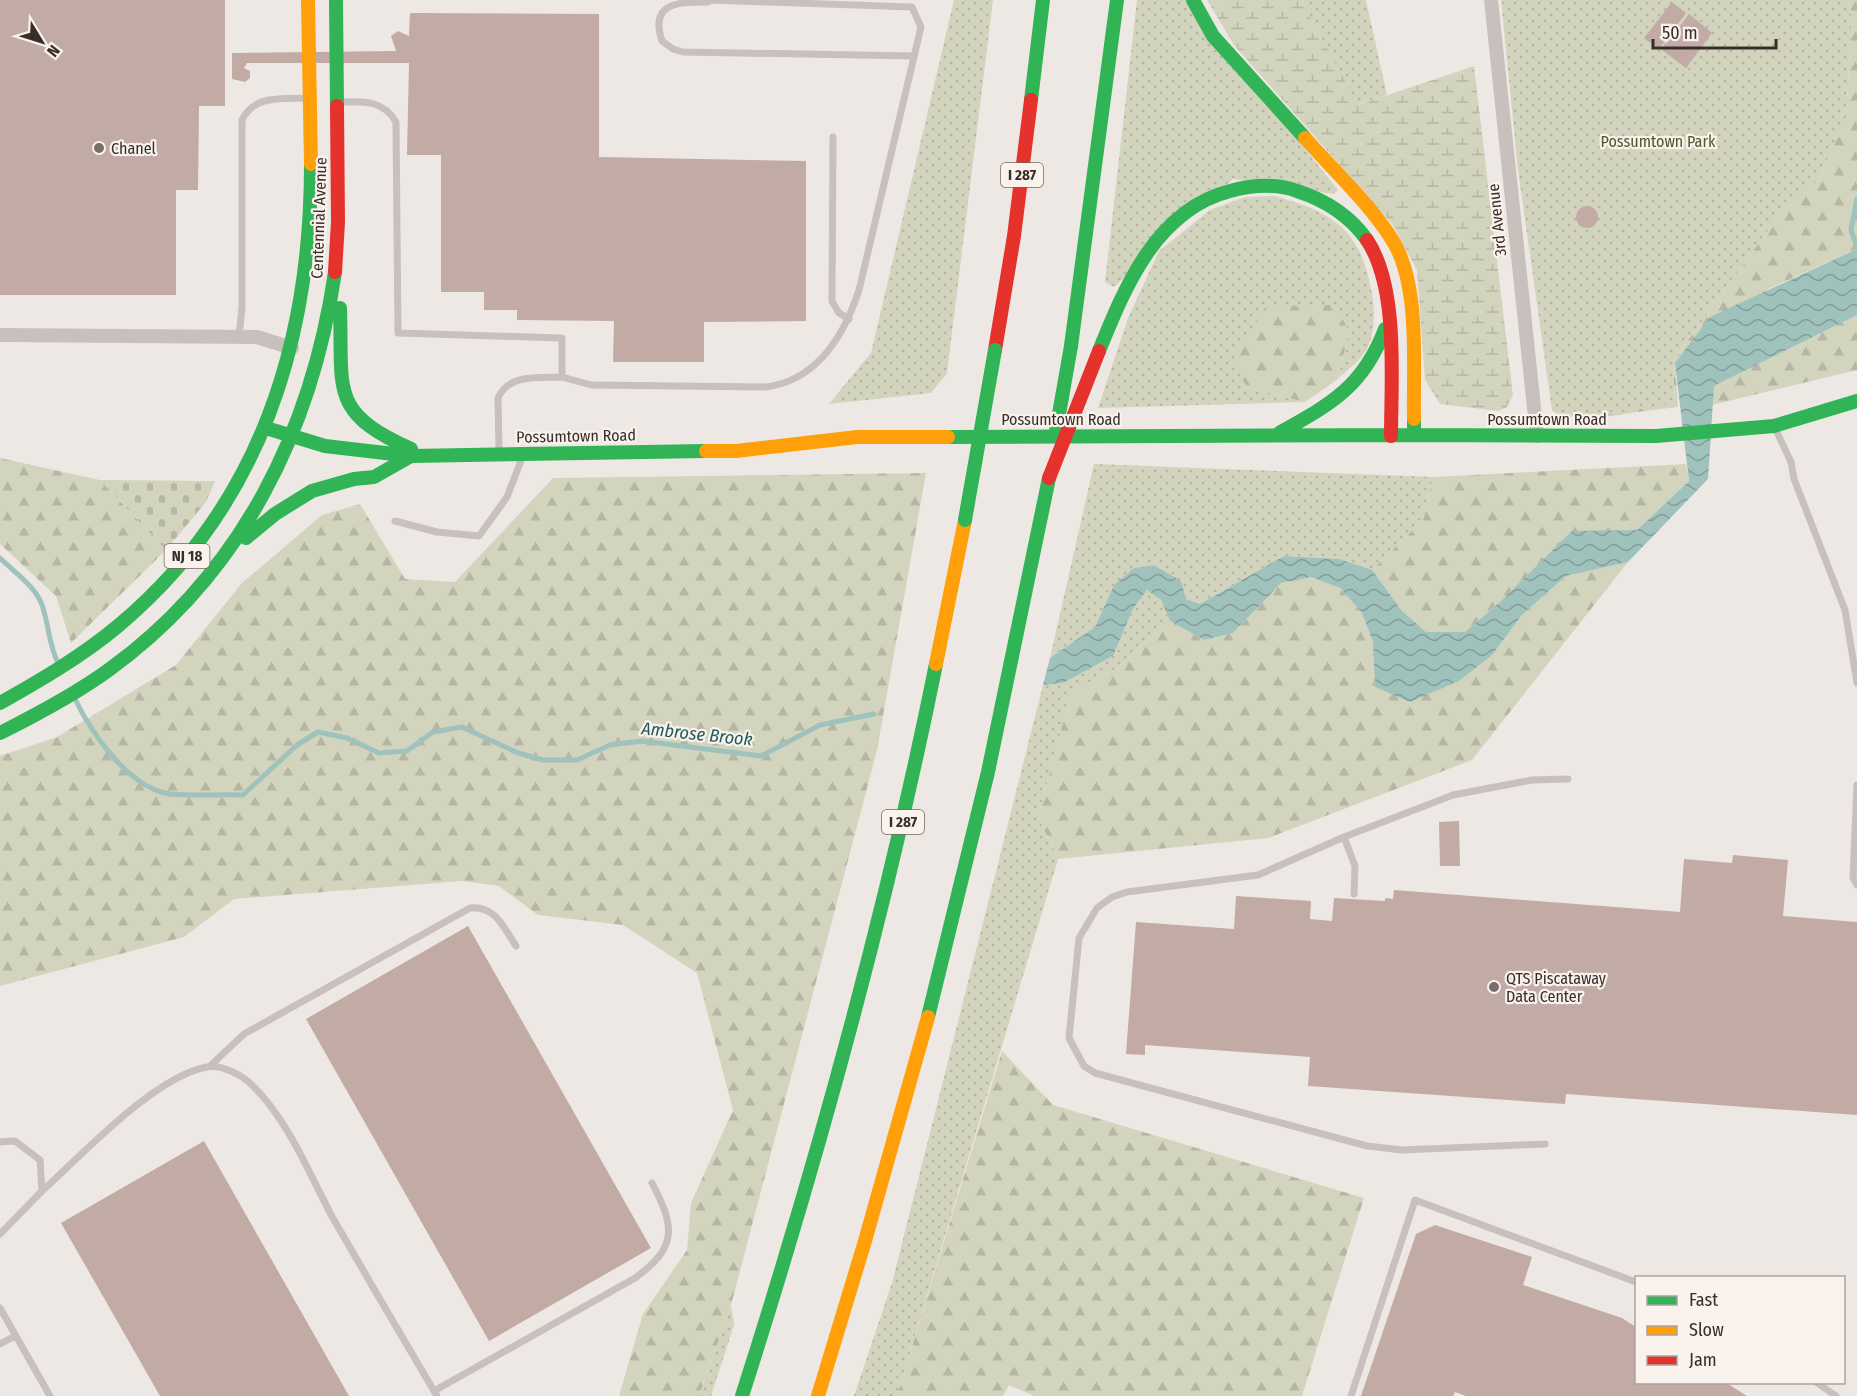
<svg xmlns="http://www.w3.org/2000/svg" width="1857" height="1396" viewBox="0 0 1857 1396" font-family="'Fira Sans Condensed',sans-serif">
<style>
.grass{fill:url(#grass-dots)}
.forest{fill:url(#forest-firs)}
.wetland{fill:url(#wetland-marsh)}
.cemetery{fill:url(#cemetery-stones)}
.water{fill:url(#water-waves)}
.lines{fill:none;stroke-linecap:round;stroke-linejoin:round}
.stream{stroke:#9fc2bd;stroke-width:5}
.building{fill:#c2aaa5}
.lane{stroke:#c8c0bc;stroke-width:7}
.street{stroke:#c8c0bc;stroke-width:14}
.fast{stroke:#30b455;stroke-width:14}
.slow{stroke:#ff9f0a;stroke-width:14}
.jam{stroke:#e5322d;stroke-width:14}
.fast-bridge{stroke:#30b455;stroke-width:14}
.jam-bridge{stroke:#e5322d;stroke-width:14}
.poi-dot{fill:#786e6b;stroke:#faf2ec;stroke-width:2}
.labels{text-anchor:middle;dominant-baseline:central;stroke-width:4.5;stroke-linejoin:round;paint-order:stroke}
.shield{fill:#faf2ec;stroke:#736864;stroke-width:1.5}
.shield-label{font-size:15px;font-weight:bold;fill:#392d2a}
.park-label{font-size:16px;fill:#4e582d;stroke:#faf2ec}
.poi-label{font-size:16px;fill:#392d2a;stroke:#faf2ec;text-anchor:start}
.street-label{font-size:16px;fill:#392d2a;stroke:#faf2ec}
.water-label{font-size:18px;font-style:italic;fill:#1f5b57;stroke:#faf2ec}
</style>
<defs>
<pattern id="grass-dots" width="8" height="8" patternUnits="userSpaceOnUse" patternTransform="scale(1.5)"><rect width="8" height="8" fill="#d2d4be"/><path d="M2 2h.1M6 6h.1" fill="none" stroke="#b5b6a3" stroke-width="1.8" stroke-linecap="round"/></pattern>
<pattern id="forest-firs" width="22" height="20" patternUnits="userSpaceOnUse" patternTransform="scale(1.5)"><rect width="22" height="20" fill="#d2d4be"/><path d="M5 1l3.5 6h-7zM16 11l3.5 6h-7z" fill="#b5b6a3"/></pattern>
<pattern id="wetland-marsh" width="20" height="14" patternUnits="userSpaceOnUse" patternTransform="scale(1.5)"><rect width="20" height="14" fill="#d2d4be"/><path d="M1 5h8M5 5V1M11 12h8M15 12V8" fill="none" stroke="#b5b6a3"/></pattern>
<pattern id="cemetery-stones" width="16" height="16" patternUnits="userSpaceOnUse" patternTransform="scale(1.5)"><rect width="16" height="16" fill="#d2d4be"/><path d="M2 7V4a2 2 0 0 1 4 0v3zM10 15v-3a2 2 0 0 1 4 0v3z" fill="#b5b6a3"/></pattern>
<pattern id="water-waves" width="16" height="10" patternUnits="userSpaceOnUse" patternTransform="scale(1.5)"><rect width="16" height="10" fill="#9fc2bd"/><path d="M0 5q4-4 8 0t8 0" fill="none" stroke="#839e9a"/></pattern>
</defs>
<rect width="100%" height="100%" fill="#eee8e4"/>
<path class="grass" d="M954,0H993L947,373L931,393L829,404L871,353Z
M1137,0H1186L1338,190L1334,194L1233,179L1114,287L1105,282Z
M1301,0H1366L1387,95L1357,105Z
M1501,0H1847L1852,17L1846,118L1818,180L1777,218L1673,361L1675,403C1652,411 1569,427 1552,410L1518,170Z
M1275,196C1335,213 1361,230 1372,294C1375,311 1375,333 1367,349C1361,360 1347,370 1338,379L1349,331L1247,387L1305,402L1098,408L1128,318L1159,251L1210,210L1245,197Z
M1094,464L1433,477L1423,520L1372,570L1340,559L1284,556L1200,604L1186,599L1180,581L1154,565L1134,568L1114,585L1095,627L1050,658Z
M1147,590L1161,599L1170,621L1120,666L1071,693L1038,817L1058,859L897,1396H854L892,1283L1043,685L1063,683L1113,656L1133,609Z
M731,1305L734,1325L711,1396H699Z"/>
<path class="forest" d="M1847,0H1857V249L1770,288L1675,363L1678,407L1595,417L1675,403L1673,361L1777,218L1818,180L1846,117L1852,17Z
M1335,305L1349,331L1338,379L1305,402L1247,387L1232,361L1266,306Z
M1857,315V370L1712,405L1714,386Z
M0,458L100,480L166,550L71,643L56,596L0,544Z
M1686,464L1689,481L1637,530L1572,532L1500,602L1465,632H1426L1402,611L1372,570L1423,520L1433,477Z
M926,473L877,750L731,1305L699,1396H619L643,1314L687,1250L691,1203L733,1110L697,973L623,925L538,915L499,886L462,881L234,899L184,937L0,986V756L57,737L176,665L242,583L322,515L360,504L405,579L455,582L553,478Z
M1628,562L1472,760L1268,838L1058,859L1038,817L1071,693L1120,666L1170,621L1204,640L1233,633L1281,583L1311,577L1340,588L1362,613L1373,642L1376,687L1459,681L1491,655L1522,615L1566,576Z
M1002,1051L1053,1105L1364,1198L1302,1396H1034L1009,1385L1003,1396H897Z"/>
<path class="wetland" d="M1207,0H1301L1358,105L1474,66L1513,396L1506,408L1498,411L1440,404L1425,380L1417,270L1392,224L1234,45Z"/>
<path class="cemetery" d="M100,480L215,481L206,502L166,550Z"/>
<path class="water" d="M1857,249V315L1714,386L1708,479L1628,562L1566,576L1522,615L1492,655L1459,681L1410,702L1375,687L1373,642L1362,613L1340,588L1311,577L1281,583L1233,633L1204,640L1170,621L1161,600L1147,590L1133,609L1113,656L1063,683L1043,685L1050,658L1095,627L1114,585L1134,568L1154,565L1181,581L1186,599L1200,604L1284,556L1340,559L1372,570L1402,611L1426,632H1465L1500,602L1572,531L1637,530L1689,481L1675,363L1710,317Z"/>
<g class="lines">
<path class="stream" d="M1857,199L1851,230L1857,247
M0,558C14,572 38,588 43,608C49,627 49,645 58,663
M75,699C91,732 126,784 165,793C181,797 224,794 243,795L297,745L318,732L347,738L379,753L407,751L433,732L462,727L518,753L543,760H577L610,745L642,741L761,756L820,725L874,714"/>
</g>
<path class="building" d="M0,0H225V106H199L198,190H176V295H0Z
M1672,2L1686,13L1659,49L1644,38Z
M410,13L599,14V157L806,161V321L704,322V362H613L614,321L517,320V310H484V292H441V155H407L409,63H247L244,68L250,71V78L245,82L232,79V53L396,51L391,36L398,31L409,36Z
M1689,14L1712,33L1686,68L1662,50Z
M1576 217a11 11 0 1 1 22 0a11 11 0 1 1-22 0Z
M1459,821L1460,866H1440L1439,822Z
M1733,855L1788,860L1783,916L1857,922V1115L1566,1094L1565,1104L1308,1086L1310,1057L1145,1045V1055L1126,1054L1136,922L1234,929L1236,896L1311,901L1310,919L1332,921L1334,898L1385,901V898L1393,899L1394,890L1680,912L1684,859L1732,863Z
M468,926L651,1248L489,1341L306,1019Z
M204,1141L349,1396H160L61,1223Z
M1435,1225L1532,1257L1523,1285L1622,1318L1636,1327V1382H1725L1747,1396H1466L1455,1392L1453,1396H1361L1416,1234Z"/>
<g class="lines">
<path class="lane" d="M708,2C679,2 649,2 662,41L673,49L683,52L914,56
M343,102C365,101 384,101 396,122L398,333L562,338V377C539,378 509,373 498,398L499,450
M833,137L832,301L839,313L849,319
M239,337L242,307V120C254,95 281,99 305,98
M562,377L591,385L766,387C818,380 844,336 859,290L921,27L912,7L708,0
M1775,428L1791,462L1794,479L1845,610L1857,683
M395,521L437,532L479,536L507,497L522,458
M1857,785L1853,878L1857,885
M1344,837L1355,866L1354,894
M210,1066L244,1034L470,908C495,905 504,928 516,946
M0,1142L15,1141L40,1160L42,1191L0,1234
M1545,1144L1402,1150L1367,1146L1095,1073L1084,1066L1069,1038L1079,938L1097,908L1112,897L1127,892L1258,875L1344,837L1453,795L1532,780L1568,779
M42,1191C82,1155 155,1076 207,1067C221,1064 242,1075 252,1085C289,1121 309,1174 334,1220C368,1279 402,1337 437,1396
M0,1308L50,1396
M0,1344L15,1336
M1816,1382L1836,1396
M434,1391L635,1278C678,1247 675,1227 652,1183
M1351,1396L1415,1200L1636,1282"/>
<path class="street" d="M1491,0L1537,436
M0,335L257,337L292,348"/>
<path class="fast" d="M336,0L337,106
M1193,0L1213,36L1305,138
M1031,100L1043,0
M340,308C343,389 328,412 411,449
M1071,346L1117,0
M1099,351C1125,287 1156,210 1230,191C1252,185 1275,183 1297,191C1325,200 1350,216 1367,240
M266,428L325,446L411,456L706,451
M1279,433C1331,404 1363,387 1385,329
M1414,435L1656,436L1774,426L1857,401
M948,437L1414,435V419
M246,538L275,514L312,491L354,479L374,477L411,456
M0,703C41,680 82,656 118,626C260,507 311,344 311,164
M0,733C38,714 76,694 110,669C242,573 312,430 335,272
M928,1017L988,772L1049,478
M742,1396C819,1155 886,912 936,664"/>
<path class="slow" d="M308,0L311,164
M1305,138C1333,170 1384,217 1400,255C1419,302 1413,369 1414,419
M706,451H736L857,437H948
M936,664L965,520
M818,1396L865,1241L928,1017"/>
<path class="jam" d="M1367,240C1399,288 1391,379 1391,436
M335,272L338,222L337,106
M995,350L1014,236L1031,100"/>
<path class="fast-bridge" d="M1056,431L1071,346
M965,520L995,350"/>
<path class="jam-bridge" d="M1049,478L1099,351"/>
</g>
<g class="poi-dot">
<circle cx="99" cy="148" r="6"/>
<circle cx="1494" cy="987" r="6"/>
</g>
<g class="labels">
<g class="shield">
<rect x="1001" y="163" width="42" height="24" rx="4.5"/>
<rect x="164.5" y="544" width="45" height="24" rx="4.5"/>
<rect x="882" y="810" width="42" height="24" rx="4.5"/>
</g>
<g class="shield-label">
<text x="1022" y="175">I 287</text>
<text x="187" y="556">NJ 18</text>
<text x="903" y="822">I 287</text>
</g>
<g class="park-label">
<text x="1658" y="141">Possumtown Park</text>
</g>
<g class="poi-label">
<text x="111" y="148">Chanel</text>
<text x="1506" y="978">QTS Piscataway<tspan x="1506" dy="18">Data Center</tspan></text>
</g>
<g class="street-label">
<text transform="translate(319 218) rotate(-88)">Centennial Avenue</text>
<text transform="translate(1497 220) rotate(-96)">3rd Avenue</text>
<text x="1061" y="419">Possumtown Road</text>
<text x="1547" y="419">Possumtown Road</text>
<text transform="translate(576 436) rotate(-1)">Possumtown Road</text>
</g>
<g class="water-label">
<text transform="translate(697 734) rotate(6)">Ambrose Brook</text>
</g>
</g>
<rect x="1635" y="1276" width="210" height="108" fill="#faf2ec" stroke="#ada39e" stroke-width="1.5"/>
<rect x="1647" y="1296" width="30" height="9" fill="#30b455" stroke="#ada39e" stroke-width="1.5"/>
<text x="1689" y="1306" font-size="18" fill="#392d2a">Fast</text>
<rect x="1647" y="1326" width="30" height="9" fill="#ff9f0a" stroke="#ada39e" stroke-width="1.5"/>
<text x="1689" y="1336" font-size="18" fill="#392d2a">Slow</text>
<rect x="1647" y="1356" width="30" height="9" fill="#e5322d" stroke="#ada39e" stroke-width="1.5"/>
<text x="1689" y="1366" font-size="18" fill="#392d2a">Jam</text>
<g transform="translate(42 42) rotate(128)" stroke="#faf2ec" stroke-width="4.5" paint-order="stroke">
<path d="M0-4.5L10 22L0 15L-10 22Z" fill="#392d2a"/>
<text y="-9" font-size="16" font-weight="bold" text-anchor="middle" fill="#392d2a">N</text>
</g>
<path d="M1653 39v9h123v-9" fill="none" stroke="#392d2a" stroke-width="3"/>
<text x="1662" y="39" font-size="18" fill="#392d2a" stroke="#faf2ec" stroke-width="4.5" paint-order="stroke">50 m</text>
</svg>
